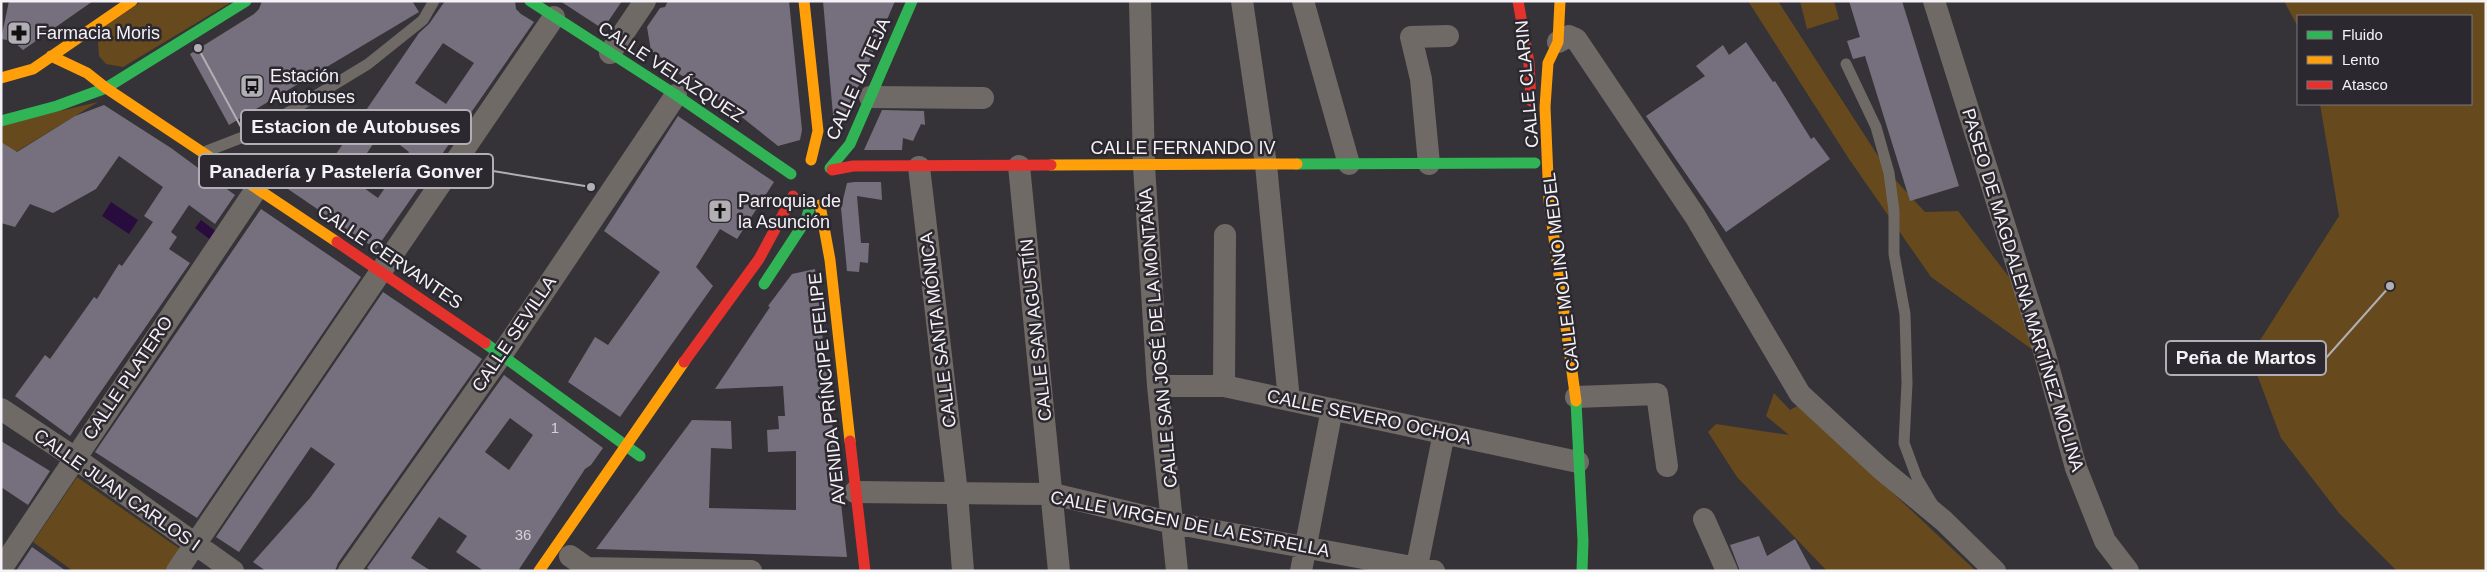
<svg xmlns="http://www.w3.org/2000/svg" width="2487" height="572" viewBox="0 0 2487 572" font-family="Arial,sans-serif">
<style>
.green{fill:#66491c}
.water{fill:#290c3e}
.building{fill:#76707e;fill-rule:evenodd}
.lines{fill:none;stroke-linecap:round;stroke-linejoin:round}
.lane{stroke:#706a66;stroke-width:11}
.street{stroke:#706a66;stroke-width:22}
.fast{stroke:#30b455;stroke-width:11}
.slow{stroke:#ff9f0a;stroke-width:11}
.jam{stroke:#e5322d;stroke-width:11}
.labels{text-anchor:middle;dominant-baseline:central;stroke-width:5;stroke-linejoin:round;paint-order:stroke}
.number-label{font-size:15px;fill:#d4d2d9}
.poi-label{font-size:18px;fill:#f4f2f7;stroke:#2b282f;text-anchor:start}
.street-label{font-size:18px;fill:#f4f2f7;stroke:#2b282f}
.leader{fill:none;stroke:#b1afb4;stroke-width:2}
.callout-dot{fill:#b1afb4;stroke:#2b282f;stroke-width:2}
.callout{fill:#2b282f;stroke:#b1afb4;stroke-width:2}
.callout-label{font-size:19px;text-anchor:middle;font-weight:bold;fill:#f4f2f7}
</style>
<rect width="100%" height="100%" fill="#353338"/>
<path class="green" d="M142,1H233L123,67L106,64L99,56L98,42L104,27Z
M1748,1H1778L1889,173L1925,212L1958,211L2009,277L2040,355L1931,277L1849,159Z
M1800,1H1834L1839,19L1807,29Z
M2284,1H2486V571H2397L2339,513L2281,438L2250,356L2339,216L2320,104H2471V16H2298V27Z
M98,102L1,161V125Z
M1774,393L1790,410L1799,405L1976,571H1827L1737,477L1708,432L1716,424L1789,435L1766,416Z
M77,477L180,549L165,571H73L33,542Z"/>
<path class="water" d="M111,202L138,220L129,234L102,216Z
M201,220L218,233L212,241L195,228Z"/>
<path class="building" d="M9,1H93L23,50L13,41L1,39Z
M262,1H412L419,12L229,125L190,54L254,14L259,9Z
M445,1H515L516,9L521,14L534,22L376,249L285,187L305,158L325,170L419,33L429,24ZM443,43L474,63L446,104L415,83ZM382,131L409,152L378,198L350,178Z
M560,1H622L603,29Z
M668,1H789L802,130L800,140L778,146L729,107L663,63L662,58L651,51L647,27L660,8L665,7Z
M823,1H895L846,115H833Z
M1849,1H1902L1959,186L1910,201L1865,56L1853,59L1847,41L1860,37Z
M1746,42L1773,82L1775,81L1811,139L1814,137L1830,159L1726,232L1646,116L1705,76L1696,66L1723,45L1729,55Z
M104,105L171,148L235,195L215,224L189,205L171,232L177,237L169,249L190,263L70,436L15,396L45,355L50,359L94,297L97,299L119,264L122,266L153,222L144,216L163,187L119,156L96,189L53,213L30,204L15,227L1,223V142L17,152L75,116Z
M882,110L924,111L925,125L921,124L913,141L903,138L902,150H864Z
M678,116L774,182L737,239L720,229L696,267L713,286L620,417L568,382L595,337L608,345L660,272L604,231Z
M855,182H881L882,200L857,196L861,243H869L868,263L860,262L859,272L847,271L841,208L847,183Z
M261,209L361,277L197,518L95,452Z
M815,269L847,557L596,549L692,420L731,421L732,449L711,448L709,508L796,510V451L768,452L767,430L779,429L778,416H785L783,386L715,389L770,307L768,306L792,274Z
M383,292L482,359L338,563L335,571H266L253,562L310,498L335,464L311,447L239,552L216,537Z
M504,375L603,448L591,465L585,469L518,571H484L456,552L467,536L439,517L411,558L431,571H372L367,568ZM510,418L533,435L509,470L485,452Z
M1,441L50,471L28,505L1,487Z
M1759,536L1767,556L1795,539L1812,571H1740L1730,545Z
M32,547L66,571H16Z"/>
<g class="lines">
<path class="lane" d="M1846,64L1876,127L1889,173L1894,211V254L1905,314L1907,383L1904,443L1917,478L1932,503
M207,151L256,132L368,64L423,20L434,1"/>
<path class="street" d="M1140,1L1144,166L1158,386L1177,571
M1242,1L1266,165L1289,400
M1303,1L1349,164
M1934,1L2044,351L2076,468L2105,541L2128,571
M1558,42L1569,36L1576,39L1695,216L1800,394L1880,468L1944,521L1995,571
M610,53L645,1
M870,97L983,98
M1429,164L1421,79L1411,37L1448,36
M1019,166L1059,571
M919,167L957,493L963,571
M1158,386H1224L1578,462
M1224,386L1225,235
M1576,397L1657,394L1667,466
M1,409L75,458L233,571
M855,492L1053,494L1173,523L1434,571
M1704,519L1727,571
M570,556L587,568L751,571
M1,569L257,188
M177,571L554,17
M349,571L502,354L676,95
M1301,571L1332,409
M1416,571L1444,433"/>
<path class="fast" d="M530,1L676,95L791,174
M1,121L57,106L106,88L246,1
M1297,164L1535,163
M830,168L850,144L912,1
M764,284L806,220L810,206
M485,343L640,456
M1576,401L1583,541L1582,571"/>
<path class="slow" d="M804,1L818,131L811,160
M1560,1L1558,42L1548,63L1545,107L1549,201L1576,401
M51,56L87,73L106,88L337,242
M1,78L33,69L132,1
M1051,165L1297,164
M820,205L830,260L850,441
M539,571L684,362"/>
<path class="jam" d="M1518,1L1529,63L1531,101
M832,170L853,166L1051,165
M337,242L485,343
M684,362L759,259L793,196
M850,441L865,571"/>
</g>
<defs>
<g id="pharmacy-square" transform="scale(1.25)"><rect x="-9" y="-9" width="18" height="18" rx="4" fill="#b1afb4" stroke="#2b282f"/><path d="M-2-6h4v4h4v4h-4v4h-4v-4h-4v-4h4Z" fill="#111"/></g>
<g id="bus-square" transform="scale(1.25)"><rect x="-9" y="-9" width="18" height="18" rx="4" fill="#b1afb4" stroke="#2b282f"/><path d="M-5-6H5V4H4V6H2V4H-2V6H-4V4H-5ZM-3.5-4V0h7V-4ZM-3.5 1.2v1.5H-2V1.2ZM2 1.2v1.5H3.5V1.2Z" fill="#111"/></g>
<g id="church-square" transform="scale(1.25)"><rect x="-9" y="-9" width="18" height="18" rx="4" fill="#b1afb4" stroke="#2b282f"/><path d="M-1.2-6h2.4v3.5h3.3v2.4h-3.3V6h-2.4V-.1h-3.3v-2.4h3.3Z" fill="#111"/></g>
</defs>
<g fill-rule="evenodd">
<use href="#pharmacy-square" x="19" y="33"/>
<use href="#bus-square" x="252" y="86"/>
<use href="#church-square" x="720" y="211"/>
</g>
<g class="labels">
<g class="number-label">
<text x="555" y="427">1</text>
<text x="523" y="534">36</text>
</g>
<g class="poi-label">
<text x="36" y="33">Farmacia Moris</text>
<text x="270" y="76">Estación<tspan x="270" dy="21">Autobuses</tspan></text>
<text x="738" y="201">Parroquia de<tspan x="738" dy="21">la Asunción</tspan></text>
</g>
<g class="street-label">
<text transform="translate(671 72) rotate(33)">CALLE VELÁZQUEZ</text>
<text transform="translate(858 79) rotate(-66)">CALLE LA TEJA</text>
<text transform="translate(1527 84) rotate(-95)">CALLE CLARIN</text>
<text x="1183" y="148">CALLE FERNANDO IV</text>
<text transform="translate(390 257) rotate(34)">CALLE CERVANTES</text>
<text transform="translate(1561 272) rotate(-97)">CALLE MOLINO MEDEL</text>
<text transform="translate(2023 290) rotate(73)">PASEO DE MAGDALENA MARTÍNEZ MOLINA</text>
<text transform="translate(938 330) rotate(-97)">CALLE SANTA MÓNICA</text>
<text transform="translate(1036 330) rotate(-96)">CALLE SAN AGUSTÍN</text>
<text transform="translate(514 334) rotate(-56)">CALLE SEVILLA</text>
<text transform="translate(1158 338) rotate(-95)">CALLE SAN JOSÉ DE LA MONTAÑA</text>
<text transform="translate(128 378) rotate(-56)">CALLE PLATERO</text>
<text transform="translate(827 389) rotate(-96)">AVENIDA PRÍNCIPE FELIPE</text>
<text transform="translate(1369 417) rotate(12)">CALLE SEVERO OCHOA</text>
<text transform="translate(117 490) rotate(35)">CALLE JUAN CARLOS I</text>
<text transform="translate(1190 524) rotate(11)">CALLE VIRGEN DE LA ESTRELLA</text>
</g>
</g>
<path class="leader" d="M198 48L241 127M591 187L493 171M2390 286L2326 358"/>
<g class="callout-dot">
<circle cx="198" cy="48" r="5"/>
<circle cx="591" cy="187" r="5"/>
<circle cx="2390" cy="286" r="5"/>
</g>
<g class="callout">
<rect x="241" y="110" width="230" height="34" rx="5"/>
<rect x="199" y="154" width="294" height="34" rx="5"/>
<rect x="2166" y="341" width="160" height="34" rx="5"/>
</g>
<g class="callout-label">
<text x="356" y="133">Estacion de Autobuses</text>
<text x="346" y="178">Panadería y Pastelería Gonver</text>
<text x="2246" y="364">Peña de Martos</text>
</g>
<rect width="2487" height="572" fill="none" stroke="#f4f2f7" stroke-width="5"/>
<rect x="2297" y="15" width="175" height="90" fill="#2b282f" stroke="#7b797f"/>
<rect x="2307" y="31" width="25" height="8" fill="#30b455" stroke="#7b797f"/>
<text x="2342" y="40" font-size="15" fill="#f4f2f7">Fluido</text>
<rect x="2307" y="56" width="25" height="8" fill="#ff9f0a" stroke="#7b797f"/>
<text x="2342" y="65" font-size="15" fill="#f4f2f7">Lento</text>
<rect x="2307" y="81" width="25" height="8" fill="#e5322d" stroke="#7b797f"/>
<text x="2342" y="90" font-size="15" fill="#f4f2f7">Atasco</text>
</svg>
